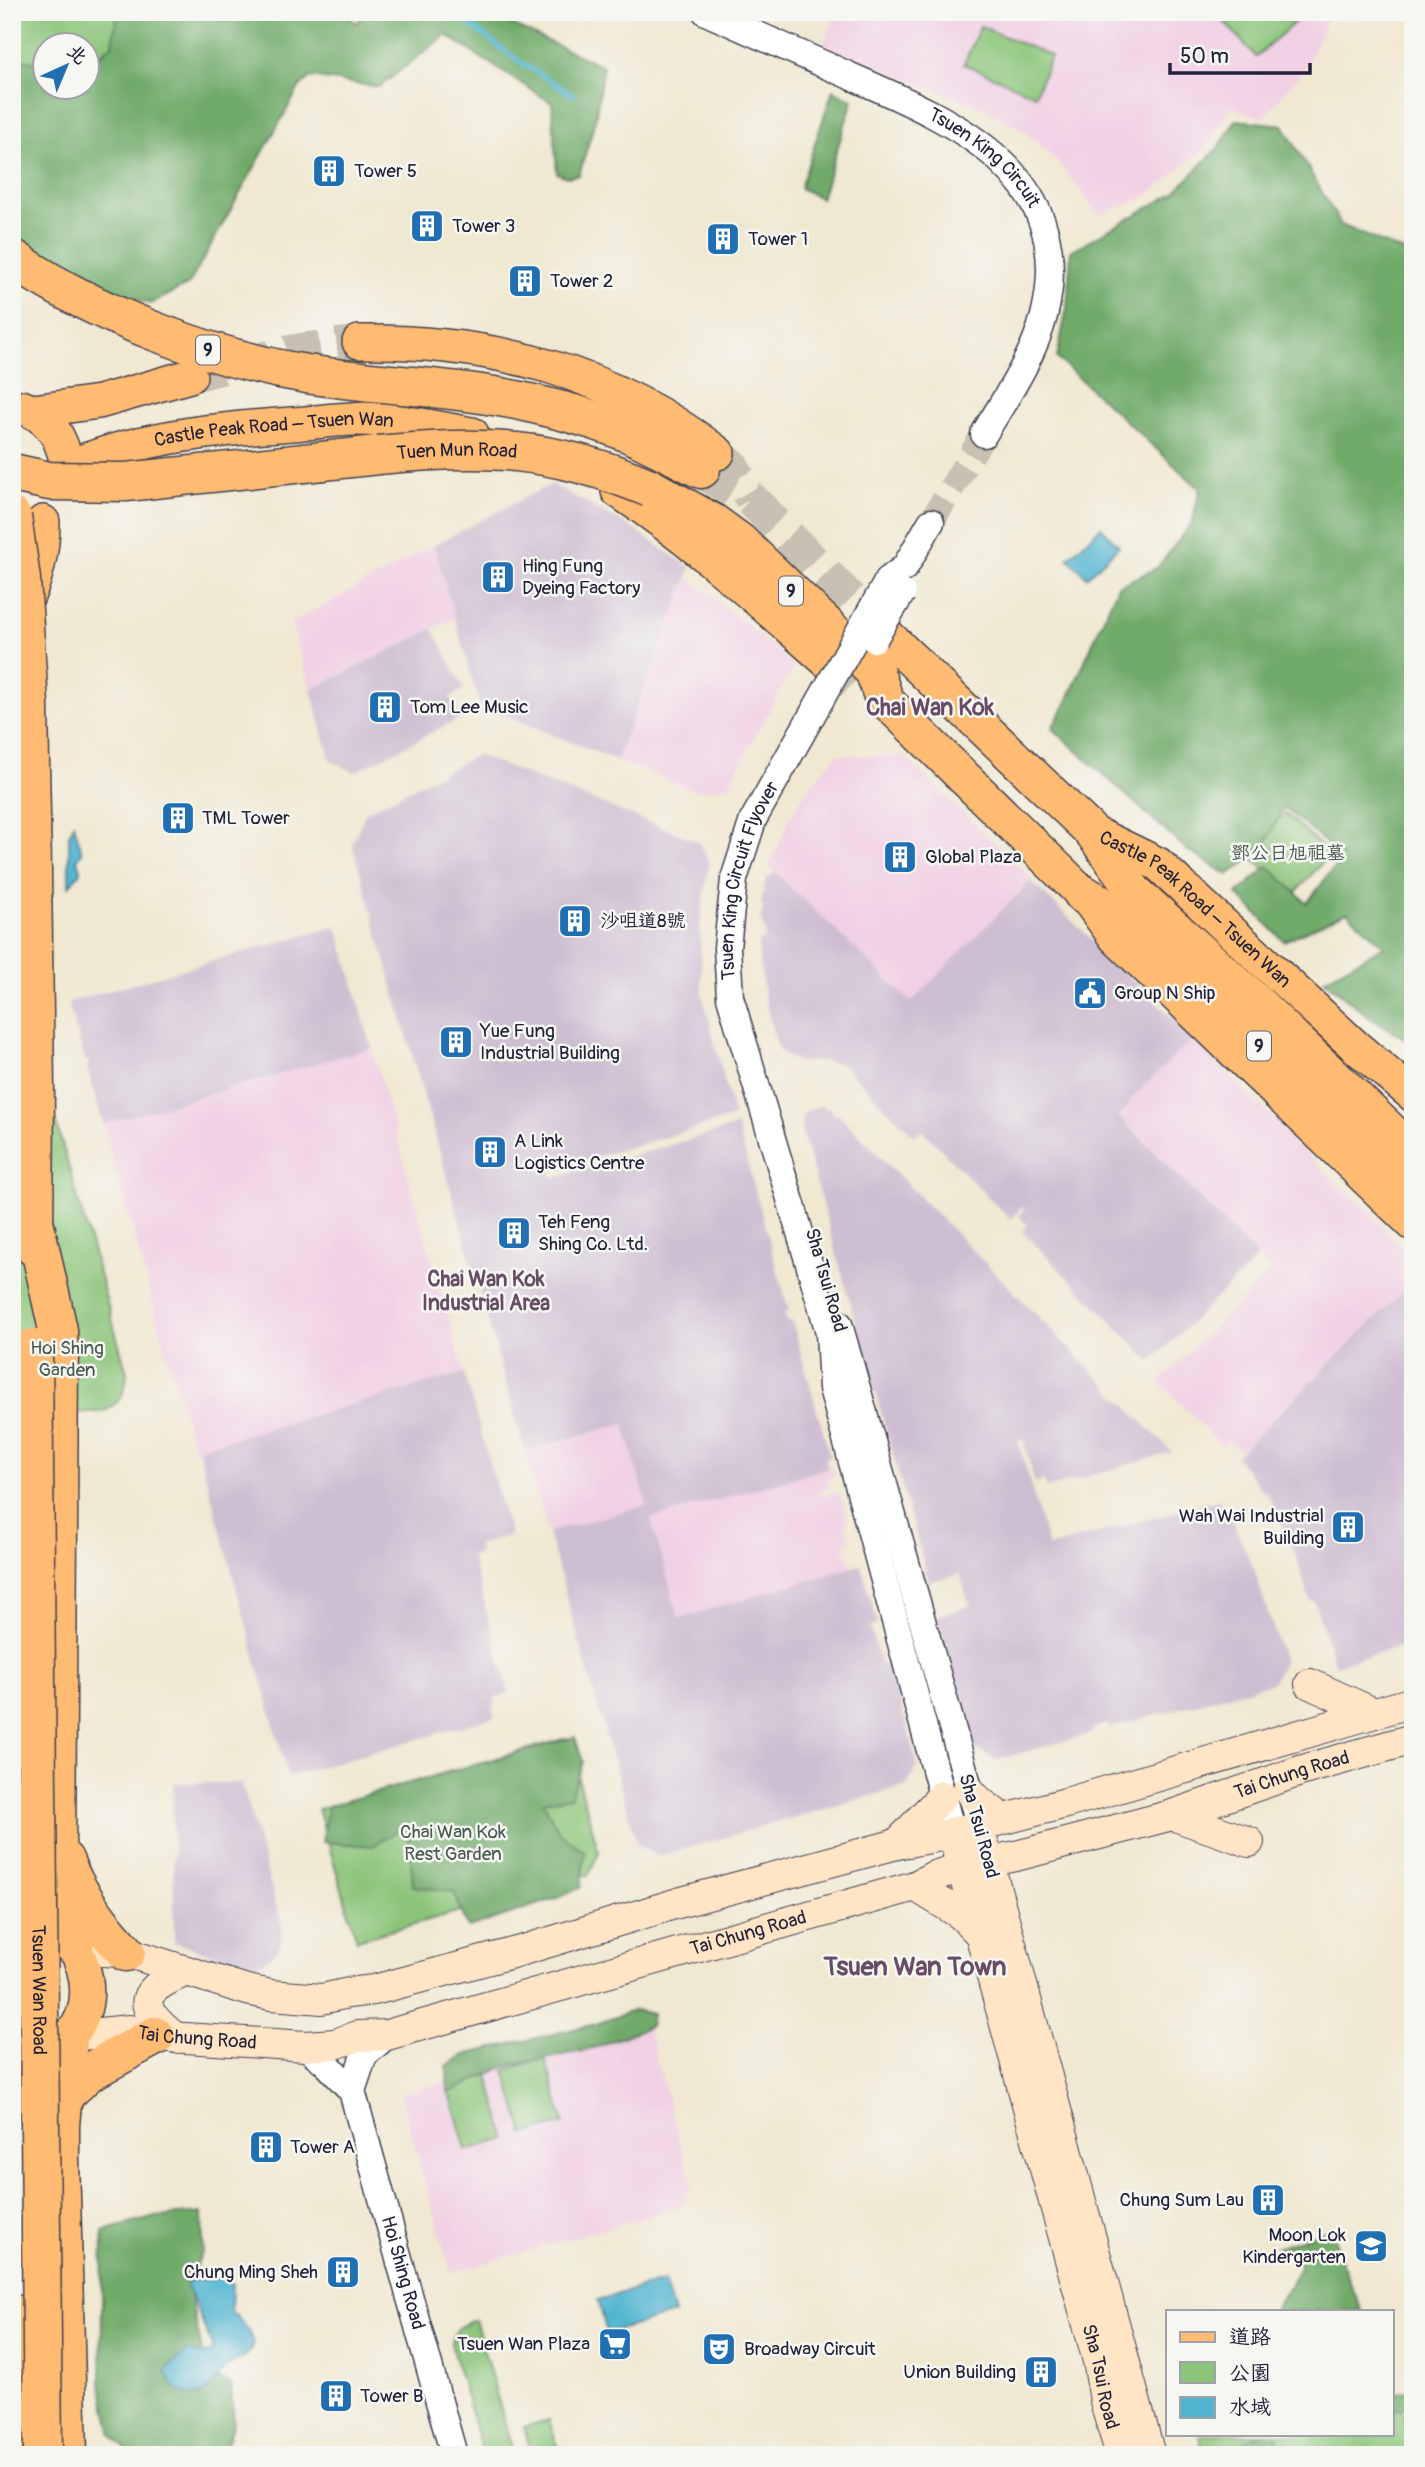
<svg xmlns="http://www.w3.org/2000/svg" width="1425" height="2467" viewBox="0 0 1425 2467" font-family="Pangolin,'LXGW WenKai TC',sans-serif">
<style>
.built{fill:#f1d0e4}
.industrial{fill:#cebed1}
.green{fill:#8bc579;stroke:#56745a;stroke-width:2}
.forest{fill:#70aa69;stroke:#496652;stroke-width:2}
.water{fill:#51b5d0;stroke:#3a6c86;stroke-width:2}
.pier{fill:#f0e8d1}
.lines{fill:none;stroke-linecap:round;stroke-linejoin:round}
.stream{stroke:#51b5d0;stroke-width:5}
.tertiary-tunnel{stroke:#c7c0b3;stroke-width:26;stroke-dasharray:26 13;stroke-linecap:butt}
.primary-tunnel{stroke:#c7c0b3;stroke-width:33;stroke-dasharray:33 17;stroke-linecap:butt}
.trunk-tunnel{stroke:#c7c0b3;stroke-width:35;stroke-dasharray:35 18;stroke-linecap:butt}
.motorway-tunnel{stroke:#c7c0b3;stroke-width:38;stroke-dasharray:38 19;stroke-linecap:butt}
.tertiary-casing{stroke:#414052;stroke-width:29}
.secondary-casing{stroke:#414052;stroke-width:32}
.primary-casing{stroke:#414052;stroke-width:36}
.trunk-casing{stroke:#414052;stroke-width:38}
.motorway-casing{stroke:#414052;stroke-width:41}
.tertiary{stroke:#fff;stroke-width:26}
.secondary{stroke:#ffe4c6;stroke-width:30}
.primary{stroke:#ffbb71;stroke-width:33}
.trunk{stroke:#ffbb71;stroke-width:35}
.motorway{stroke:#ffbb71;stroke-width:38}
.tertiary-bridge-casing{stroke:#414052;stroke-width:29;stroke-linecap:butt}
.motorway-bridge-casing{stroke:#414052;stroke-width:41;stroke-linecap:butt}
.tertiary-bridge{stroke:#fff;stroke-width:26}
.motorway-bridge{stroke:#ffbb71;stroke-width:38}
.labels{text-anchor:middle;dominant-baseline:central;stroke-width:5;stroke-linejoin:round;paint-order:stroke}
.shield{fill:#f6f6f2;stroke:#626272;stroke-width:2}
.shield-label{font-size:18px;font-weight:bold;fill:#22223b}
.street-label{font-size:19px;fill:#22223b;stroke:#f6f6f2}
.poi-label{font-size:19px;fill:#22223b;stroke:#f6f6f2;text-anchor:start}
.park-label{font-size:19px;fill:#475b51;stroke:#f6f6f2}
.neighbourhood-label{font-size:21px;font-weight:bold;fill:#684c66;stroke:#f6f6f2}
.quarter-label{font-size:23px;font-weight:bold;fill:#684c66;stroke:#f6f6f2}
.district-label{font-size:26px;font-weight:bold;fill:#684c66;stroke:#f6f6f2}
</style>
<rect width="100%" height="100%" fill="#f6f6f2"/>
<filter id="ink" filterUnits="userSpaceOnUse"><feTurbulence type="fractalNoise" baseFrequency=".0143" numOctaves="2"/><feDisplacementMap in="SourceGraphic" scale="14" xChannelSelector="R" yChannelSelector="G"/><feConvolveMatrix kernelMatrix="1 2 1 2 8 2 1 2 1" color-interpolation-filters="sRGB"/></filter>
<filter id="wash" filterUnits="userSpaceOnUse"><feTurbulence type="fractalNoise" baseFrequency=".00686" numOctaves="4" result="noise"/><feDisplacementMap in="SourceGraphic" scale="28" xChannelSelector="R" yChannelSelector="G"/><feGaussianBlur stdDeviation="1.57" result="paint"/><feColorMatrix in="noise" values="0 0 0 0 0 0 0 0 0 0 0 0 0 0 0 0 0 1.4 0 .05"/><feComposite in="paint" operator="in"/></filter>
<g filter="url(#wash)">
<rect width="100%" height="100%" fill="#f0e8d1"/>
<path class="built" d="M837,12H1331L1304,69L1264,118L1231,107L1202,151L1144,198L1099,215L1055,159L1024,130L979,106L823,46Z
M434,545L455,618L311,690L291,623Z
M687,577L752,629L794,666L728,786L696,791L616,760Z
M837,755L904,756L1033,880L911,1002L769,867L792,814L808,788Z
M1193,1038L1333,1180L1351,1197L1353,1196L1413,1257V1281L1240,1451L1229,1440L1222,1446L1159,1382L1272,1271L1119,1115L1131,1104L1129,1101Z
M372,1048L464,1373L194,1450L103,1124Z
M624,1423L647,1505L548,1532L525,1451Z
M832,1467L834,1476L826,1480L831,1488L817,1492L819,1496L834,1492L840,1495L848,1521L845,1523L850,1538L849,1543L843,1546L853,1568L679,1618L651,1518Z
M647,2025L692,2185L680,2207L451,2273L400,2094Z"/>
<path class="industrial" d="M551,484L629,526L691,568L616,760L480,706L434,545Z
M433,629L464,689L450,697L460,718L355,772L331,761L311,690Z
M477,755L699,842L709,863L700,923L702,993L734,1117L551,1170L554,1178L737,1126L789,1311L784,1313L785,1317L787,1322L792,1321L830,1456L825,1458L828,1468L651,1519L679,1618L861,1565L878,1624L870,1627L881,1665L889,1663L918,1766L906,1786L658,1856L637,1844L548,1532L647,1505L624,1423L525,1451L352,843L366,812Z
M775,872L911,1002L1031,881L1193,1038L1129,1101L1131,1103L1119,1116L1258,1257L1151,1362L1022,1231L1028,1225L1019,1216L1024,1210L1022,1207L1010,1219L922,1130L914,1136L843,1065L826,1061L799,1062L786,1056L780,1051L773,1033L764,996L758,945L759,942L765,939V931L760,919L764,907L761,904L767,876L769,878Z
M337,926L372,1048L103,1124L87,1067L89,1065L88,1061H85L68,1002Z
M819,1106L824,1105L825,1109L830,1108L833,1115L838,1114L1172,1452L1047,1488L1044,1480L1035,1483L1023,1439L1018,1440L1048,1547L1218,1500L1233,1522L1254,1570L1284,1661L1272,1683L1109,1728L1108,1724L1100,1726L1092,1729L1093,1733L996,1760L975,1748L937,1616L970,1606L960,1574L929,1582L803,1136L801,1126L802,1117L808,1110Z
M1413,1281V1643L1335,1665L1314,1601H1310L1296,1556L1267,1492H1263L1236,1456Z
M464,1373L510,1535L477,1545L479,1553L471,1556L509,1693L494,1698L495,1704L492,1705L495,1717L288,1776L198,1448Z
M173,1783H242L282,1926L281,1944L277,1951L264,1962L245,1965L174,1942Z"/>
<path class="green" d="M12,12H118L112,45L88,65V46H46L45,65L12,57Z
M1227,12H1306L1256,57L1221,18Z
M980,26L1051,56L1035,95L964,64Z
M1285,813L1330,854L1293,895L1248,854Z
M24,1043L44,1080L127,1373C126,1392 120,1405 101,1412L12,1414V1044Z
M567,1738L599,1853L588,1875L357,1940L318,1809Z
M545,2058L564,2123L524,2134L505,2070Z
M488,2075L506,2139L466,2150L448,2086Z
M475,2320L514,2455H483L452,2348C451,2331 460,2325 475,2320Z
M1392,2377L1413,2446V2455H1204L1199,2436L1208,2434H1392Z
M549,2420L560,2455H532L524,2427Z"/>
<path class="forest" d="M118,12H341L357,23L365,12H494L514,26L603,66L595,121L579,175L567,177L557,173L552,103L446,35L379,87L310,77L299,88L189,284L150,304L87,280L12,240V57L45,65L46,88H88V65L112,45Z
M833,90L853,100L821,198L800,188Z
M1236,120L1283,125L1341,225L1413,256V1043L1370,1018L1324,980L1384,946L1347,912L1284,941L1237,894L1268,866L1307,903L1342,857L1284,807L1262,850L1228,875L1187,850L1052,728L1066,704L1118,586L1157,568L1192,523L1200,489L1057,358L1067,308L1071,251L1174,193L1219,147Z
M575,1737L583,1762L570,1797L543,1802L559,1832L585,1852L581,1887L560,1897L468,1928L454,1892L413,1886L408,1824L373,1846L322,1842L328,1806Z
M635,2010L652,2014L650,2026L588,2050L506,2066L448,2093L447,2066L464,2055L596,2024Z
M202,2213L203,2250L188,2286L206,2370L231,2385L234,2423L223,2455H131L112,2435L101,2384L103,2231L156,2217Z
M1332,2228L1339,2256L1362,2311H1274L1301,2266L1277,2247Z
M1410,2389L1413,2392V2400L1407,2407L1392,2410V2394Z
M1260,2434H1276L1282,2455H1218Z"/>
<path class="water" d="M1101,527L1119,546L1087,577L1068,558Z
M74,824L82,853L77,860L81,872L69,886V835Z
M218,2277L225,2278L232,2284L231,2311L249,2330L254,2344C250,2357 234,2360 225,2368C218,2375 216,2384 208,2390C190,2405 171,2387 165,2371L186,2352H193L203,2355L212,2351V2346L186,2283C198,2277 205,2282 218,2277Z
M664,2281L674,2314L607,2333L598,2300Z"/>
<path class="pier" d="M1413,1672V1764L648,1987L646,1983L367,2067L344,1979L954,1792L1106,1755Z"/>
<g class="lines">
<path class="stream" d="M452,12L519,61L573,95"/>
</g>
</g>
<g filter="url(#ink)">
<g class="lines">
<path class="tertiary-tunnel" d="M931,522L984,434"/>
<path class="primary-tunnel" d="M190,376L297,350L359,342
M718,453L732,465L751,499
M828,662L858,690"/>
<path class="trunk-tunnel" d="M751,499L856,605"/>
<path class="motorway-tunnel" d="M701,469L751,499"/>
<g class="tertiary-casing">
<g id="tertiary">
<path id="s1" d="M706,12C753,33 800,54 848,75C954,121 1079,174 1044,316C1033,358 1006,397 984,434"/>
<path d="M888,580L905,567L931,522"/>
<path d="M791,1202L829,1332L832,1388L952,1832"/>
<path d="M839,1324L975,1809"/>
<path id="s2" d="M305,2046L325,2062L352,2091L454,2455"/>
<path d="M352,2091L364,2055L387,2035"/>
</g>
</g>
<g class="secondary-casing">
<g id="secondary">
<path d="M1310,1684L1374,1713"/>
<path d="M968,1789L979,1801L1003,1819"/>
<path d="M1172,1815L1249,1842"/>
<path d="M897,1844L942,1796"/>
<path d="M984,1845L1150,2455"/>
<path id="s3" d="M957,1850L1098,2361L1106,2406L1121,2455"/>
<path d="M915,1886L960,1914L981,1935"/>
<path d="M77,1950L126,1952L247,1990L271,1995L322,1999L348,1993L374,1990L520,1951L678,1903L897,1844L936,1837L1066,1803L1413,1702"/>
<path id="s4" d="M70,2036L130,2030L155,2036L305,2046L335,2044L358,2036L387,2035L915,1886L934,1876L962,1867L1016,1856L1172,1815L1303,1770L1413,1739"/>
<path d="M176,2038C132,2004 141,1990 187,1971"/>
</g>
</g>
<g class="primary-casing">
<g id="primary">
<path d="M359,342C492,340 612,372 718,453"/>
<path d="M21,407C50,416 61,437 67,464"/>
<path d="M33,411L99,402L190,376"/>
<path id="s5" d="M78,463C146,436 219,429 292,424C313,423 334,419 355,419C395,419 433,427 472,434"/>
<path d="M618,491C694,541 760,602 828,662"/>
<path d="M23,607C36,581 43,552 43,522"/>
<path id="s6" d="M1092,832L1158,864L1356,1047L1413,1095"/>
<path d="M1088,900L1115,937L1413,1224"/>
<path d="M12,1922C83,1903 118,2021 50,2049C38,2054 25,2057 12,2055"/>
</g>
</g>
<g class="trunk-casing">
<path id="trunk" d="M886,635L1092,832L1134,891L1246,992L1413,1152
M884,699L1083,894"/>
</g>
<g class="motorway-casing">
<path id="motorway" d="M12,258C92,313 212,359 307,374C382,386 459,386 534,404C568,412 603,421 635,436C657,446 679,458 701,469
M323,461L378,455
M650,488L713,523L739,542L842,641
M868,665L874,670L884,699
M32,871L35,1087L34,1247
M1083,894L1128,922L1320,1103L1413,1194
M34,1221L58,1330L59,1352L56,1875L63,1918L74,1946
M64,1860C78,1896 100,1925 126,1952
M68,2039L60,2125V2159L68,2455
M63,2096L89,2072L155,2036
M12,2313L14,2455"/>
</g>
<use href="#tertiary" class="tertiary"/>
<use href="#secondary" class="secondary"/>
<use href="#primary" class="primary"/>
<use href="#trunk" class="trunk"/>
<use href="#motorway" class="motorway"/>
<g class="tertiary-bridge-casing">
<g id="tertiary-bridge">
<path d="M874,639L902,593"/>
<path id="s7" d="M791,1202L730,997L727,948L734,879L753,820L888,580"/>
</g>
</g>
<g class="motorway-bridge-casing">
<g id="motorway-bridge">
<path id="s8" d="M378,455C483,445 551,446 650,488"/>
<path d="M13,473L49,481L126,482L323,461"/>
<path d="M12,517L21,579L29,705L32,871"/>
<path id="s9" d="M33,1348L43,2455"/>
</g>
</g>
<use href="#tertiary-bridge" class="tertiary-bridge"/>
<use href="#motorway-bridge" class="motorway-bridge"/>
</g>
</g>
<defs>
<g id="building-square" transform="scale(1.75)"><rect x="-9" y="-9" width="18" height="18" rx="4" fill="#1f6fb2" stroke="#f6f6f2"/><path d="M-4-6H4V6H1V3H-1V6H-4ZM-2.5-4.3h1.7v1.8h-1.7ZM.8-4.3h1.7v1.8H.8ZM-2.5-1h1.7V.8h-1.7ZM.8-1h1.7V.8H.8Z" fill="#fff"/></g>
<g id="civic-square" transform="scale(1.75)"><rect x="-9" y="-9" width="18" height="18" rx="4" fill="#1f6fb2" stroke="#f6f6f2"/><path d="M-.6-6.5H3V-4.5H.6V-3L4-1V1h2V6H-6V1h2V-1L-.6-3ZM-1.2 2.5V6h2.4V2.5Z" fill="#fff"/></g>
<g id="school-square" transform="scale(1.75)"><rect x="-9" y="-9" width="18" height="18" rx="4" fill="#1f6fb2" stroke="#f6f6f2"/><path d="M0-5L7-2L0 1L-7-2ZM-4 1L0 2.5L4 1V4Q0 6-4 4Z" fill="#fff"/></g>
<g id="supermarket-square" transform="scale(1.75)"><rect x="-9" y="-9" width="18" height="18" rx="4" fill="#1f6fb2" stroke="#f6f6f2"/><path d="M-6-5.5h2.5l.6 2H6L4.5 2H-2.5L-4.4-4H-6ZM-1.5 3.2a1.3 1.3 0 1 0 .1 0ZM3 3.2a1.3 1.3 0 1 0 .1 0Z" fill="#fff"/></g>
<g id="theatre-square" transform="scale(1.75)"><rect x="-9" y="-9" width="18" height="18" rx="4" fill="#1f6fb2" stroke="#f6f6f2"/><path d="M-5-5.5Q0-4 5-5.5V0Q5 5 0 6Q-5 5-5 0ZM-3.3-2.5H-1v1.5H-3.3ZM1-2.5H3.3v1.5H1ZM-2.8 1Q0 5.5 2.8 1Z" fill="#fff"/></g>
</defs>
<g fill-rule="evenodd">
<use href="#building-square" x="329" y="171"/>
<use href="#building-square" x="427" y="226"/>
<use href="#building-square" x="723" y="239"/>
<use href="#building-square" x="525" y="281"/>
<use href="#building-square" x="498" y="577"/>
<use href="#building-square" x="385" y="707"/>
<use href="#building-square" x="178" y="818"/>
<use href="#building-square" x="900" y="857"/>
<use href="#building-square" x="575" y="921"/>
<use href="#civic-square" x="1090" y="993"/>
<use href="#building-square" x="456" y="1042"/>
<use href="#building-square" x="490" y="1152"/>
<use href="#building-square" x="514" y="1233"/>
<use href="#building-square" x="1348" y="1527"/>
<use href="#building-square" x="266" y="2147"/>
<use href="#building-square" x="1268" y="2200"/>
<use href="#school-square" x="1371" y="2246"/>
<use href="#building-square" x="343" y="2272"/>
<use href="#supermarket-square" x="615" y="2344"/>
<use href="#theatre-square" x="719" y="2349"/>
<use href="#building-square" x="1041" y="2372"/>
<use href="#building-square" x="336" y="2396"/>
</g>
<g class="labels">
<g class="shield">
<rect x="196" y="335.5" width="24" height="29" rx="5"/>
<rect x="779" y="576.5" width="24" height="29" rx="5"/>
<rect x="1247" y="1031.5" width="24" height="29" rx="5"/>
</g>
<g class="shield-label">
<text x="208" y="350">9</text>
<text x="791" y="591">9</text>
<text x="1259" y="1046">9</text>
</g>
<g class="street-label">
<text stroke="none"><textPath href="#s1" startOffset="317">Tsuen King Circuit</textPath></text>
<text stroke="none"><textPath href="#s5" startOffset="200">Castle Peak Road – Tsuen Wan</textPath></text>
<text stroke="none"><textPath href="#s8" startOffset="79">Tuen Mun Road</textPath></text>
<text stroke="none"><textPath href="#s7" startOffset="334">Tsuen King Circuit Flyover</textPath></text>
<text stroke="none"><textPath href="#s6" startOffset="130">Castle Peak Road – Tsuen Wan</textPath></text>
<text transform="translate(826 1280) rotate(74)">Sha Tsui Road</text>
<text stroke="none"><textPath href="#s4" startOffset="1262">Tai Chung Road</textPath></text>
<text transform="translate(979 1826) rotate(75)">Sha Tsui Road</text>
<text stroke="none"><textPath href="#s4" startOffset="695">Tai Chung Road</textPath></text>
<text stroke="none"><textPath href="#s9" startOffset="642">Tsuen Wan Road</textPath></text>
<text stroke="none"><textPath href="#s4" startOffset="128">Tai Chung Road</textPath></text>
<text stroke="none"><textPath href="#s2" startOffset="254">Hoi Shing Road</textPath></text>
<text stroke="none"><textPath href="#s3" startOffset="546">Sha Tsui Road</textPath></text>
</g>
<g class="poi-label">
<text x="354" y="171">Tower 5</text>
<text x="452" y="226">Tower 3</text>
<text x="748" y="239">Tower 1</text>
<text x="550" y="281">Tower 2</text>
<text x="522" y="566">Hing Fung<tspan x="522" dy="22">Dyeing Factory</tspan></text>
<text x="410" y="707">Tom Lee Music</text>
<text x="202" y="818">TML Tower</text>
<text x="925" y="857">Global Plaza</text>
<text x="600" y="921">沙咀道8號</text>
<text x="1114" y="993">Group N Ship</text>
<text x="480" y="1031">Yue Fung<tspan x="480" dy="22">Industrial Building</tspan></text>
<text x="514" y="1141">A Link<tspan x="514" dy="22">Logistics Centre</tspan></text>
<text x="538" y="1222">Teh Feng<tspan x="538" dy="22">Shing Co. Ltd.</tspan></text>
<text x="1324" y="1516" text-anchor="end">Wah Wai Industrial<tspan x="1324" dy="22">Building</tspan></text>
<text x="290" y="2147">Tower A</text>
<text x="1244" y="2200" text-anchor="end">Chung Sum Lau</text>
<text x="1346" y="2235" text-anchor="end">Moon Lok<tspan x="1346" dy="22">Kindergarten</tspan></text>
<text x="318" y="2272" text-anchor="end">Chung Ming Sheh</text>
<text x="590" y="2344" text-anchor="end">Tsuen Wan Plaza</text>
<text x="744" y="2349">Broadway Circuit</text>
<text x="1016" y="2372" text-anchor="end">Union Building</text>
<text x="360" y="2396">Tower B</text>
</g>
<g class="park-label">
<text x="1288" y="853">鄧公日旭祖墓</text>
<text x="67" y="1348">Hoi Shing<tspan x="67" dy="22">Garden</tspan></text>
<text x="453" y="1832">Chai Wan Kok<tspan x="453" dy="22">Rest Garden</tspan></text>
</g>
<g class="neighbourhood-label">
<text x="486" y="1279">Chai Wan Kok<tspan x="486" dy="24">Industrial Area</tspan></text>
</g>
<g class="quarter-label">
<text x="930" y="707">Chai Wan Kok</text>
</g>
<g class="district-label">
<text x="915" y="1967">Tsuen Wan Town</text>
</g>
</g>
<rect width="1425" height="2467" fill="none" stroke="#f6f6f2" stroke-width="42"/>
<rect x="1166" y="2310" width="228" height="126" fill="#f6f6f2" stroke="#a1a1a9" stroke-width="2"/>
<rect x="1180" y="2332" width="35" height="10" fill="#ffbb71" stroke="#a1a1a9" stroke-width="2"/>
<text x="1229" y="2344" font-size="21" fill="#22223b">道路</text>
<rect x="1180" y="2362" width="35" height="21" fill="#8bc579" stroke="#a1a1a9" stroke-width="2"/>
<text x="1229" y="2380" font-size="21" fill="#22223b">公園</text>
<rect x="1180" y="2397" width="35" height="21" fill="#51b5d0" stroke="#a1a1a9" stroke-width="2"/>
<text x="1229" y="2414" font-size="21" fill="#22223b">水域</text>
<g transform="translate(66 66) rotate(44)"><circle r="33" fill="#f6f6f2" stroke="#a1a1a9" stroke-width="2"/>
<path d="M0-5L12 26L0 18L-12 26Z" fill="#1f6fb2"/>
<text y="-10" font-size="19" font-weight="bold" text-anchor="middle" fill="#22223b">北</text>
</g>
<path d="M1170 63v10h140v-10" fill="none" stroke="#22223b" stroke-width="3.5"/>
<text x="1180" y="63" font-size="21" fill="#22223b" stroke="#f6f6f2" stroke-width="5" paint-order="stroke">50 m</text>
</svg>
